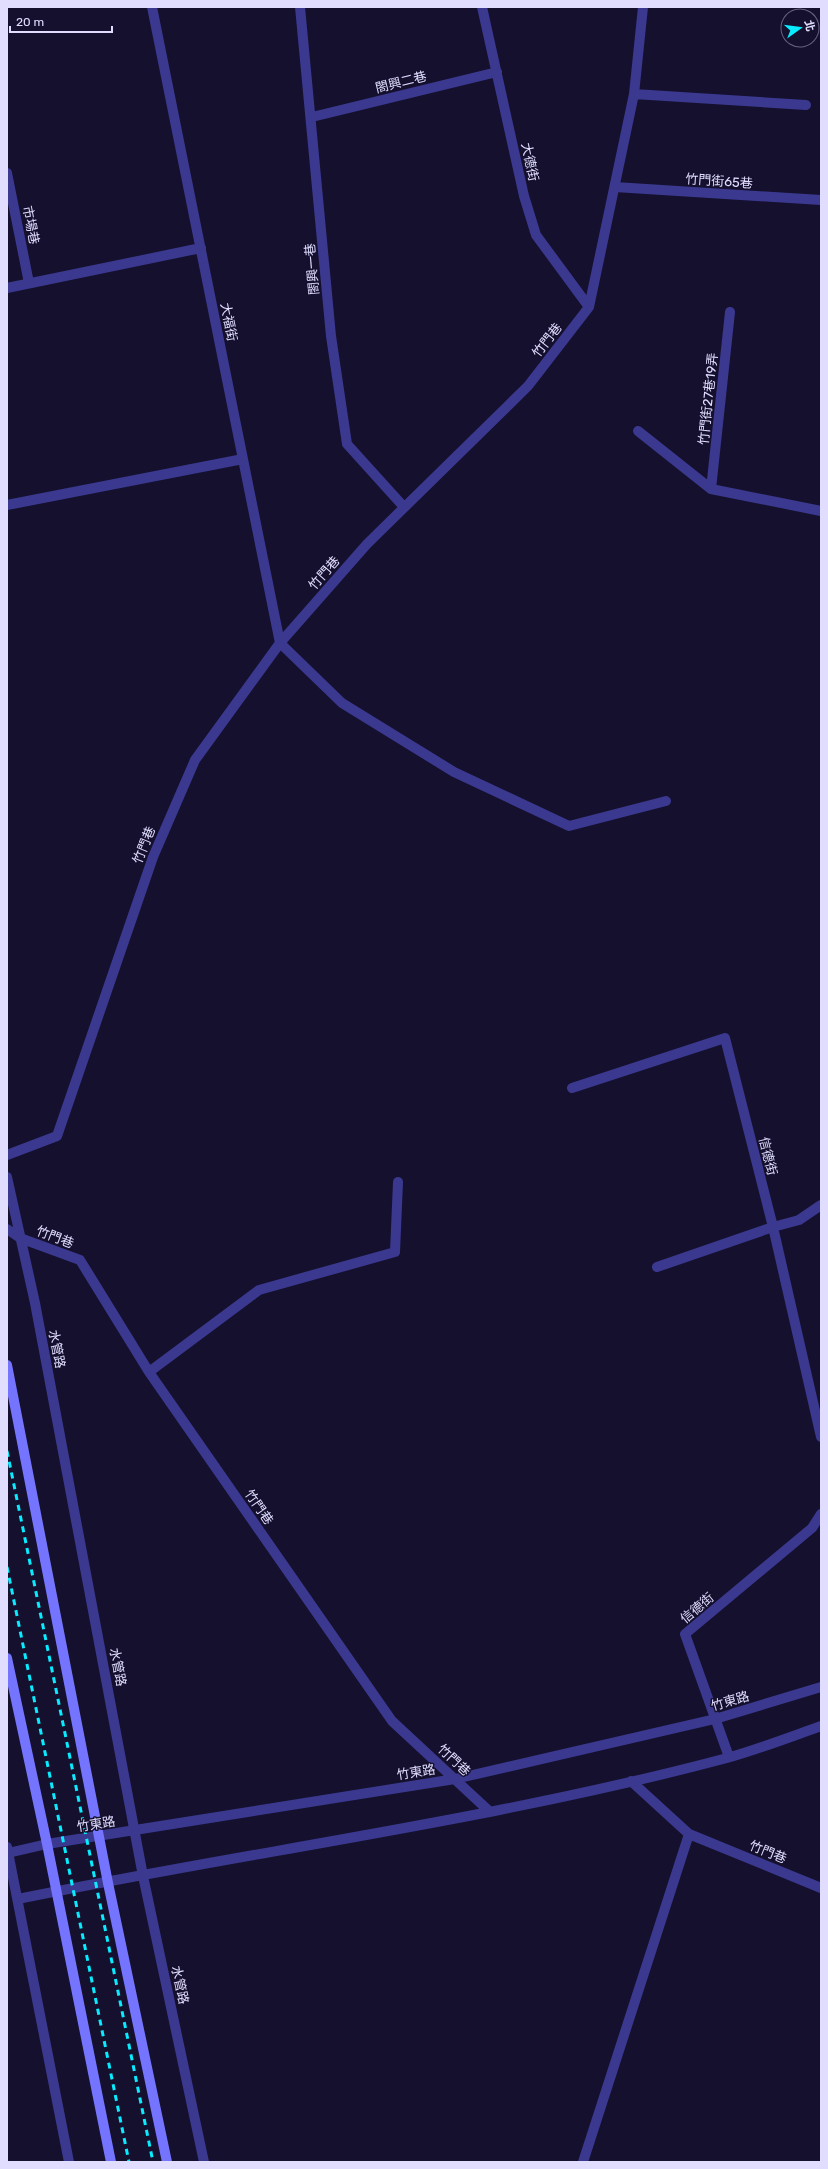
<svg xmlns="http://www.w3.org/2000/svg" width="828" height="2169" viewBox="0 0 828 2169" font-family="Rubik,'Noto Sans TC',sans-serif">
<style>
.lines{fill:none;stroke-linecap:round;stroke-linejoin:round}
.street{stroke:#3a398f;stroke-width:10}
.secondary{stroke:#7574ff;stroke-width:10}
.rail{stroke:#09ecff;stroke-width:3;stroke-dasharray:6 5;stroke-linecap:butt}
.labels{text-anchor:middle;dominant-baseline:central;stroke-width:3;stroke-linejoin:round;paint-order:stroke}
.street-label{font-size:13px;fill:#e0ddff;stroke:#15102e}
</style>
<rect width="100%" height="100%" fill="#15102e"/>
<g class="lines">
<path class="street" d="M152,7L280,643L342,703L454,772L569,826L666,801
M300,7L331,336L347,444L404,507
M482,7L524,196L536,235L589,307
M634,94L806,105
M312,117L497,72
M7,173L29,283
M615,187L821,200
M7,288L201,248
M638,431L711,489L821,511
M711,489L730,312
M7,505L243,459
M572,1088L725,1038L773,1227L821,1437
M7,1155L57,1136L153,857L195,760L280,643L367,544L528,386L589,307L634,94L643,7
M7,1177L35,1303L143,1876L204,2162
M7,1229L20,1238L80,1260L149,1372L392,1721L489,1811
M657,1267L773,1227L799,1220L821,1205
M149,1372L259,1290L395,1252L398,1182
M729,1757L685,1634L812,1528L821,1514
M631,1781L689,1834L821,1888
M7,1847L69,2162
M8,1853L47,1844L455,1779L715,1719L821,1687
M18,1899C253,1851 494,1820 727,1758C759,1749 790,1737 821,1726
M583,2162L689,1834"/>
<path class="secondary" d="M7,1365L108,1883L167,2162
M7,1658L47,1844L111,2162"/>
<path class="rail" d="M7,1451L153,2162
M7,1567L129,2162"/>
</g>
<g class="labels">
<g class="street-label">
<text transform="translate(401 82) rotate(-14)">閤興二巷</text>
<text transform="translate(530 162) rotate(78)">大德街</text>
<text transform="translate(719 181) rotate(4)">竹門街65巷</text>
<text transform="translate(31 225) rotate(79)">市場巷</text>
<text transform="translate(312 269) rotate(-95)">閤興一巷</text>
<text transform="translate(229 322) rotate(79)">大福街</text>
<text transform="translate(547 340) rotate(-52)">竹門巷</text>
<text transform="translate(708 399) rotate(-84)">竹門街27巷19弄</text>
<text transform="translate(324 573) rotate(-49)">竹門巷</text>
<text transform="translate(144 845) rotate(-68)">竹門巷</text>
<text transform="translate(768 1156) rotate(76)">信德街</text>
<text transform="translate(55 1237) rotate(21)">竹門巷</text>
<text transform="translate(57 1349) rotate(79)">水管路</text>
<text transform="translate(259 1507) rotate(55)">竹門巷</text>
<text transform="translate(697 1608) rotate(-40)">信德街</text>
<text transform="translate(118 1667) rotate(79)">水管路</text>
<text transform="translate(730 1701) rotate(-16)">竹東路</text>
<text transform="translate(454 1760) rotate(43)">竹門巷</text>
<text transform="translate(416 1772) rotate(-9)">竹東路</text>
<text transform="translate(96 1824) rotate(-9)">竹東路</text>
<text transform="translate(768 1852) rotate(22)">竹門巷</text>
<text transform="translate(180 1985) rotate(78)">水管路</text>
</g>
</g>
<rect width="828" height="2169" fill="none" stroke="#e0ddff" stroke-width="16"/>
<g transform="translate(800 28) rotate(76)"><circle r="19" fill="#15102e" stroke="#666282"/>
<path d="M0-3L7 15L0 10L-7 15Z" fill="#09ecff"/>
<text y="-6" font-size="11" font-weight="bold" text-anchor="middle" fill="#e0ddff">北</text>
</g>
<path d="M10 26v6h102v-6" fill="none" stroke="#e0ddff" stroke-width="2"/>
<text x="16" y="26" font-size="12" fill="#e0ddff" stroke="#15102e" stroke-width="3" paint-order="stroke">20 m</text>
</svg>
